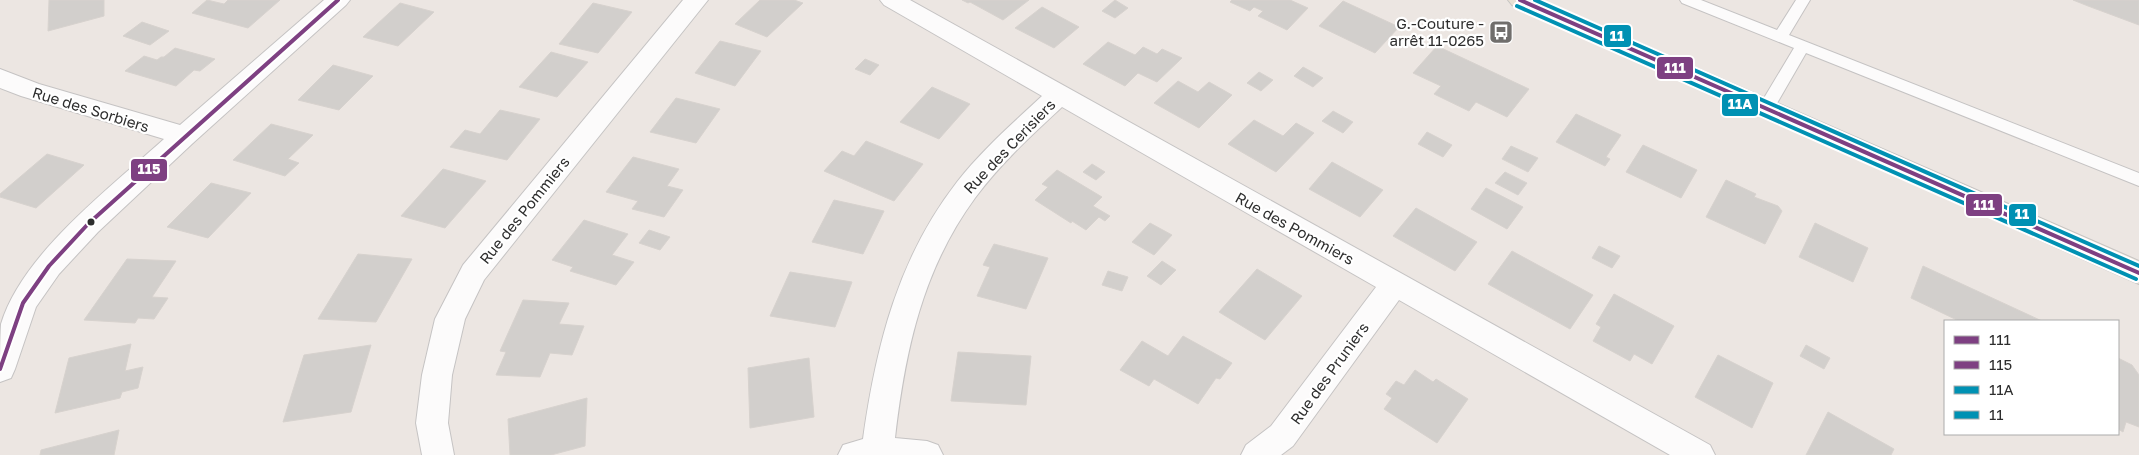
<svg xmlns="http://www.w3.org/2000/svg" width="2139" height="455" viewBox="0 0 2139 455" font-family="'Golos Text',sans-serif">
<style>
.building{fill:#d2cfcc;stroke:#d7d2ce}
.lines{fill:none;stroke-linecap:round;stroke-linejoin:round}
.lane-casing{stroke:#c5c3c3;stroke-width:2}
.street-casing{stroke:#c5c3c3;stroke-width:2}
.primary-casing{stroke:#c6c4c3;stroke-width:2}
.lane{fill:#fcfbfb;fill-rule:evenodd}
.street{fill:#fcfbfb;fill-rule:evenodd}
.primary{fill:#e9e0d4;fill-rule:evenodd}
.bus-1-casing{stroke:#fff;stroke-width:8}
.bus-2-casing{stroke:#fff;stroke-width:8}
.bus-3-casing{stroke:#fff;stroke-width:8}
.bus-4-casing{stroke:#fff;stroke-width:8}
.bus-1{stroke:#7e4082;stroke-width:4}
.bus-2{stroke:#7e4082;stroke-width:4}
.bus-3{stroke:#0091b3;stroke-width:4}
.bus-4{stroke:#0091b3;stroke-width:4}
.bus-dot{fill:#2d2d2d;stroke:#fff;stroke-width:2}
.labels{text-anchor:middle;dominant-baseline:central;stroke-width:4.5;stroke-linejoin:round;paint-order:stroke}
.poi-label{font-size:15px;fill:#2d2d2d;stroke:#fff;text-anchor:end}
.street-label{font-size:15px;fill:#2d2d2d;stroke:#fff}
.line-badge{stroke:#fff;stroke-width:2}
.badge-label{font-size:14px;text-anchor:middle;font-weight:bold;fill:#fff}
</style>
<rect width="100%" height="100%" fill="#ece6e2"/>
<path class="building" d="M49,0H104V16L48,31Z
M207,0L224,4L228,0H280L248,28L192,13Z
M760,0H794L803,3L767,37L735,24Z
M962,0H1029L1003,20L970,2L968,3Z
M1115,0L1128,8L1115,18L1102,11Z
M1232,0H1290L1308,8L1287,30L1258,16L1263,11L1254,7L1250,11L1230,2Z
M2073,0H2139V25L2088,6Z
M1343,1L1399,27L1375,53L1319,26Z
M400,3L434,12L398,46L363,37Z
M593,3L632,12L598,53L559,44Z
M1042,7L1079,27L1054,48L1015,28Z
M142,22L169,31L150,45L123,36Z
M720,41L761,51L735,86L695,73Z
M1108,42L1135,55L1143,47L1157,54L1162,49L1182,58L1157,82L1138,73L1125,86L1083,64Z
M1437,46L1529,89L1507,117L1476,102L1469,111L1434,94L1441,86L1413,73Z
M175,48L215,59L200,71L194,70L176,86L125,71L144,56L157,60L161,57H164Z
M551,52L588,62L557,97L519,87Z
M865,59L879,65L870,75L855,69Z
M333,65L373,76L339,110L298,100Z
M1303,67L1323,78L1313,87L1294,76Z
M1259,72L1273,80L1261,91L1247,83Z
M1178,81L1198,92L1209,82L1232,95L1199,128L1154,103Z
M932,87L970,104L939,139L900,122Z
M676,98L720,109L696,143L650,132Z
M500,110L540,119L507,160L450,147L465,130L480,134Z
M1333,111L1353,122L1343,133L1322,121Z
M1576,114L1621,135L1606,157L1610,159L1605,166L1556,142Z
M1254,120L1283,136L1296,123L1314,133L1276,172L1228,144Z
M271,124L313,135L288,159L299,163L285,176L233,160Z
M1427,132L1452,145L1443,157L1418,144Z
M866,141L923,164L894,201L824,171L842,151L854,156Z
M1643,145L1697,170L1681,198L1626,172Z
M1511,146L1538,158L1528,172L1502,159Z
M47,154L84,165L36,208L0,197V194Z
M633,157L679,169L667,186L683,190L664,217L632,209L638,201L606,192Z
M1332,162L1383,190L1360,217L1309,189Z
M1092,164L1105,172L1096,180L1083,172Z
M443,169L486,181L445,228L401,216Z
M1057,170L1102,197L1093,206L1110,216L1105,221L1099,217L1086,230L1072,221L1071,223L1035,200L1048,187L1042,184Z
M1505,172L1527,183L1518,195L1495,183Z
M1726,180L1756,194L1754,197L1778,206L1782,211L1765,244L1706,217Z
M211,183L251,193L208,238L167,227Z
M1486,188L1523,207L1507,229L1471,209Z
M834,200L884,211L863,254L812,242Z
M1416,208L1477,242L1455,271L1393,236Z
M584,220L628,234L612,255L634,262L616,285L570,271L573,267L552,260Z
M1150,223L1172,235L1154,255L1132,242Z
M1815,223L1868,248L1853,282L1799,257Z
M649,230L670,237L660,250L639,243Z
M994,244L1048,258L1026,309L977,296L990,267L983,265Z
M1599,246L1620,256L1612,268L1592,258Z
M1512,251L1593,295L1570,329L1488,284Z
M358,254L412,259L376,322L318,319Z
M127,259L176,261L152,297L168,298L154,319L138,318L135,323L84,320Z
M1162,261L1176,270L1161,285L1147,276Z
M1923,266L2042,321H1959L1911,298Z
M1257,269L1302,296L1265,340L1219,312Z
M1108,271L1128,277L1122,291L1102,285Z
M790,272L852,282L835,327L770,316Z
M1614,294L1674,326L1652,364L1634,354L1630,361L1593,341L1601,327L1596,324Z
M523,300L569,303L559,324L584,326L572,355L550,353L540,377L496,375L506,352L500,351Z
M1183,336L1232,363L1220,379L1216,378L1198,404L1154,379L1149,386L1120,370L1142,341L1168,356Z
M131,344L125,371L143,367L138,388L122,392L120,398L55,413L69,358Z
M371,345L351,412L283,422L304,355Z
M1806,345L1830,358L1824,369L1800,356Z
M958,352L1031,356L1026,405L951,401Z
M1718,355L1773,383L1752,428L1695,397Z
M809,358L814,417L750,428L748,368Z
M2118,358L2132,365L2139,375V427L2126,422L2123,432L2118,429Z
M1415,370L1433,382L1436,379L1468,399L1437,443L1384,409L1392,398L1386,394L1396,381L1404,385Z
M587,398L585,446L551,455H510L508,419Z
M1828,412L1894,449L1891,455H1806Z
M119,430L114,455H40L41,450Z"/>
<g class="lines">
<g class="lane-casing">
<path id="lane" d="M1680,0H1701L1777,30L1796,0H1810L1789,35L2139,173V186L1806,53L1772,112L1766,114L1760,112L1758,108L1794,48L1682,3Z"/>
</g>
<g class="street-casing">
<path id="street" d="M324,0H350L346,5L193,143L98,232L59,274L36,307L15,369L11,378L0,382C0,366 0,339 1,324C22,254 110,188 164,139L21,96L0,88V69L39,84L180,125Z
M683,0H708L484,280L465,319L452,375L448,423L454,455H422L416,423L422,375L435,319L463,265Z
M880,0H910L1710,445L1715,455H1670L1399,300L1293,446L1281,455H1241L1246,445L1271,426L1376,287L1062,107C1031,136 1000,164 975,198C922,270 905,352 895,438L927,441L938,445L943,455H838L843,445L863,439C876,346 898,258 957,182C982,150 1013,123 1042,96L884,5Z"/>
</g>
<g class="primary-casing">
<path id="primary" d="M1508,0H1541L2139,261V284L1512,5Z"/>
</g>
<use href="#lane" class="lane"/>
<use href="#street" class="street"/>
<use href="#primary" class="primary"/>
<g class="bus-1-casing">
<path id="bus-1" d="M1520,0L2139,273"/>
</g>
<g class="bus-2-casing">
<path id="bus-2" d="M0,369L23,303L49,266L88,224L338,0"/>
</g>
<g class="bus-3-casing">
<path id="bus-3" d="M1517,6L2136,279"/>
</g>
<g class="bus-4-casing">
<path id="bus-4" d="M1535,0L2139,266"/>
</g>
<use href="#bus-1" class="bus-1"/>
<use href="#bus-2" class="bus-2"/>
<use href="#bus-3" class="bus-3"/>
<use href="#bus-4" class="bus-4"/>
</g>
<defs>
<g id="bus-square" transform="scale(1.25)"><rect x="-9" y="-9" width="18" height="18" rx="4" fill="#706e6c" stroke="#fff"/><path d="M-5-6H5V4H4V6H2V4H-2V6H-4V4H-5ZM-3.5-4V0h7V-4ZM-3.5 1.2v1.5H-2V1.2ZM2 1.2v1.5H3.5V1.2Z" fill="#fff"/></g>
</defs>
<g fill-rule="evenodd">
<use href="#bus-square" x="1501" y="32"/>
</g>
<circle class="bus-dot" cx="91" cy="222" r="4.5"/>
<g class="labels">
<g class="poi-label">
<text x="1484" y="23">G.-Couture -<tspan x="1484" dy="17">arrêt 11-0265</tspan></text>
</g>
<g class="street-label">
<text transform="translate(91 109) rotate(17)">Rue des Sorbiers</text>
<text transform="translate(1009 146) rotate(-46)">Rue des Cerisiers</text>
<text transform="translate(524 210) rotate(-51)">Rue des Pommiers</text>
<text transform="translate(1295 228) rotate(29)">Rue des Pommiers</text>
<text transform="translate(1329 373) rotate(-54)">Rue des Pruniers</text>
</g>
</g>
<g class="line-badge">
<rect x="1603" y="24" width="29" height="24" rx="5" fill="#0091b3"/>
<rect x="1656" y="56" width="38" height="24" rx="5" fill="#7e4082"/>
<rect x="1721" y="93" width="38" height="24" rx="5" fill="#0091b3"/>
<rect x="130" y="158" width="38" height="24" rx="5" fill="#7e4082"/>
<rect x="1965" y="193" width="38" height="24" rx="5" fill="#7e4082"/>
<rect x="2008" y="203" width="29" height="24" rx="5" fill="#0091b3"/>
</g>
<g class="badge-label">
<text x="1617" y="41">11</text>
<text x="1675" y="73">111</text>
<text x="1740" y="109">11A</text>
<text x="149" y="174">115</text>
<text x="1984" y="210">111</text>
<text x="2022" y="219">11</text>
</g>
<rect x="1944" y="320" width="175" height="115" fill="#ffffff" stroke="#ababab"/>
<rect x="1954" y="336" width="25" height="8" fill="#7e4082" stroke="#ababab"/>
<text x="1989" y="345" font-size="15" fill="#2d2d2d">111</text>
<rect x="1954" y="361" width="25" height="8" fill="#7e4082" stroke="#ababab"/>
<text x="1989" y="370" font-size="15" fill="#2d2d2d">115</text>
<rect x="1954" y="386" width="25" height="8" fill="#0091b3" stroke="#ababab"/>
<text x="1989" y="395" font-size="15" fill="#2d2d2d">11A</text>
<rect x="1954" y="411" width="25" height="8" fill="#0091b3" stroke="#ababab"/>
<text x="1989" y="420" font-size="15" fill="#2d2d2d">11</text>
</svg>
